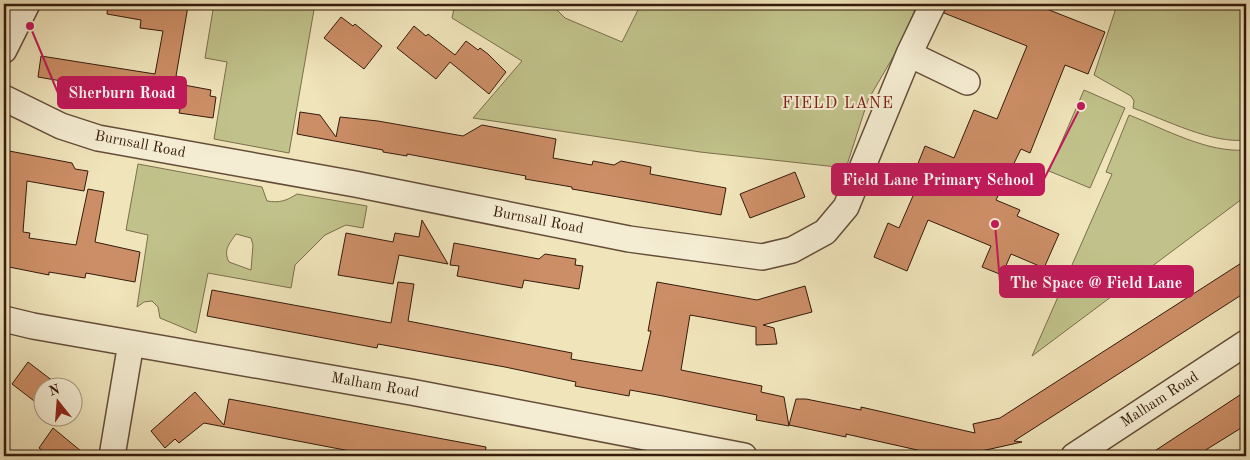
<svg xmlns="http://www.w3.org/2000/svg" width="1250" height="460" viewBox="0 0 1250 460" font-family="'Old Standard TT',serif">
<style>
.green{fill:#c1c28b;stroke:#7b6e4c;fill-rule:evenodd}
.building{fill:#cc8e66;stroke:#351b0c}
.lines{fill:none;stroke-linecap:round;stroke-linejoin:round}
.minor-casing{stroke:#644d38;stroke-width:28}
.minor{stroke:#f5edd3;stroke-width:25}
.labels{text-anchor:middle;dominant-baseline:central;stroke-width:4;stroke-linejoin:round;paint-order:stroke}
.street-label{font-size:15px;fill:#351b0c;stroke:#f5edd3}
.neighbourhood-label{font-size:16px;letter-spacing:1px;fill:#7a1f14;stroke:#f5edd3}
.leader{fill:none;stroke:#c2185b;stroke-width:2}
.callout-dot{fill:#c2185b;stroke:#f5edd3;stroke-width:2}
.callout{fill:#c2185b;stroke:#c2185b;stroke-width:2}
.callout-label{font-size:16px;text-anchor:middle;font-weight:bold;fill:#fff}
</style>
<rect width="100%" height="100%" fill="#f0e4bb"/>
<filter id="stains"><feTurbulence type="fractalNoise" baseFrequency=".004" numOctaves="4"/><feColorMatrix values="0 0 0 0 .2 0 0 0 0 .09 0 0 0 0 .02 0 0 0 .5 -.17"/></filter>
<radialGradient id="worn" r=".72"><stop offset=".6" stop-color="#630" stop-opacity="0"/><stop offset="1" stop-color="#630" stop-opacity=".3"/></radialGradient>
<path class="green" d="M214,4H315L289,153L214,139L227,62L205,58Z
M455,4H551L565,18L622,42L641,4H917L903,40L868,100L846,168L700,152L473,118L522,61L452,18Z
M1113,4H1243L1246,8V140C1212,144 1166,120 1133,108L1134,101L1131,96L1094,75L1115,11Z
M1084,90L1125,108L1090,188L1049,171Z
M1129,115C1165,129 1207,153 1246,150V196L1032,356L1112,174L1106,172Z
M138,164L262,187L267,201C280,203 286,201 297,194L367,206L363,228L346,225L325,235L295,265L291,288L208,273L196,333L160,318L158,307L152,301L144,302L137,307L148,235L126,230ZM236,234L251,238L253,245L251,270L229,262C223,250 229,244 236,234Z"/>
<path class="building" d="M108,4H175L188,6L176,76L185,78L184,85L211,90L210,96L216,97L213,118L179,113L180,109L72,90L73,83L38,77L41,56L155,74L163,31L140,28L141,20L107,14Z
M947,4H1034L1105,32L1088,74L1065,65L1030,153L1021,149L996,200L1020,210L1017,216L1059,234L1044,268L1011,254L1002,275L982,267L991,246L928,220L907,271L874,257L888,223L899,228L916,189L909,186L925,146L954,158L974,110L997,119L1027,46L944,13Z
M341,17L353,26L355,24L382,46L364,69L324,38Z
M414,26L426,36L428,34L455,55L466,41L478,50L480,48L488,54L506,72L489,94L450,62L436,79L397,48Z
M300,112L320,115L336,137L340,117L378,121L463,136L482,125L556,139L553,158L592,165L593,161L614,165L621,161L651,167L650,174L726,188L721,215L572,189V187L525,179L526,176L407,154V156L383,152V150L297,134Z
M4,150L72,163L75,169L88,171L84,191L27,181L23,232L30,233L29,238L76,245L88,189L104,192L95,242L140,252L135,282L86,273L85,278L49,272V275L4,266Z
M795,172L805,197L750,218L740,194Z
M422,220L448,264L399,255L393,284L338,275L346,233L393,242L395,233L419,237Z
M454,243L539,259L545,254L576,259L575,265L583,266L579,289L524,280L522,288L457,276L459,266L450,265Z
M1246,260V292L1014,441L1022,442L959,456H944L846,434V437L789,425L796,399H806L861,410V407L975,433L973,424L1000,418Z
M398,282L414,284L408,321L572,353L571,359L642,371L651,331H648L657,282L757,300L805,286L812,312L763,325L774,328L777,344L756,345V327L690,315L681,370L762,386L761,392L784,397L789,426L756,420L757,415L663,396L630,390L629,396L575,386L576,382L505,367L378,344L377,348L207,316L212,290L391,323Z
M28,362L62,388H42V407L12,384Z
M1246,391V425L1196,456H1147Z
M195,392L224,425L229,399L486,447L485,456H376L204,423L179,443L175,439L165,448L151,431Z
M53,428L87,456H49L39,448Z"/>
<g class="lines">
<g class="minor-casing">
<path id="minor" d="M4,50L27,4
M909,54L967,82
M4,98L61,126L98,138L355,184L629,239L762,257L792,250L825,232L846,207L909,54L933,4
M4,319L33,326L411,392L744,456
M112,456L131,343
M1074,456L1246,343"/>
</g>
<use href="#minor" class="minor"/>
</g>
<g class="labels">
<g class="street-label">
<text transform="translate(140 145) rotate(11)">Burnsall Road</text>
<text transform="translate(538 221) rotate(11)">Burnsall Road</text>
<text transform="translate(375 386) rotate(10)">Malham Road</text>
<text transform="translate(1160 400) rotate(-33)">Malham Road</text>
</g>
<g class="neighbourhood-label">
<text x="838" y="104">FIELD LANE</text>
</g>
</g>
<path class="leader" d="M30 26L58 93M1081 106L1044 179M995 224L1000 282"/>
<g class="callout-dot">
<circle cx="30" cy="26" r="5"/>
<circle cx="1081" cy="106" r="5"/>
<circle cx="995" cy="224" r="5"/>
</g>
<g class="callout">
<rect x="58" y="77" width="128" height="31" rx="5"/>
<rect x="832" y="164" width="212" height="31" rx="5"/>
<rect x="1000" y="266" width="193" height="31" rx="5"/>
</g>
<g class="callout-label">
<text x="122" y="98">Sherburn Road</text>
<text x="938" y="185">Field Lane Primary School</text>
<text x="1096" y="288">The Space @ Field Lane</text>
</g>
<rect width="1250" height="460" fill="none" stroke="#f0e4bb" stroke-width="20"/>
<rect x="5" y="5" width="1240" height="450" fill="none" stroke="#351b0c" stroke-width="2.5"/>
<rect x="10" y="10" width="1230" height="440" fill="none" stroke="#351b0c"/>
<g transform="translate(58 402) rotate(343)"><circle r="24" fill="#f5edd3" stroke="#a89983"/>
<path d="M0-4L9 19L0 12L-9 19Z" fill="#8f2418"/>
<text y="-8" font-size="14" font-weight="bold" text-anchor="middle" fill="#351b0c">N</text>
</g>
<rect width="100%" height="100%" filter="url(#stains)"/>
<rect width="100%" height="100%" fill="url(#worn)"/>
</svg>
